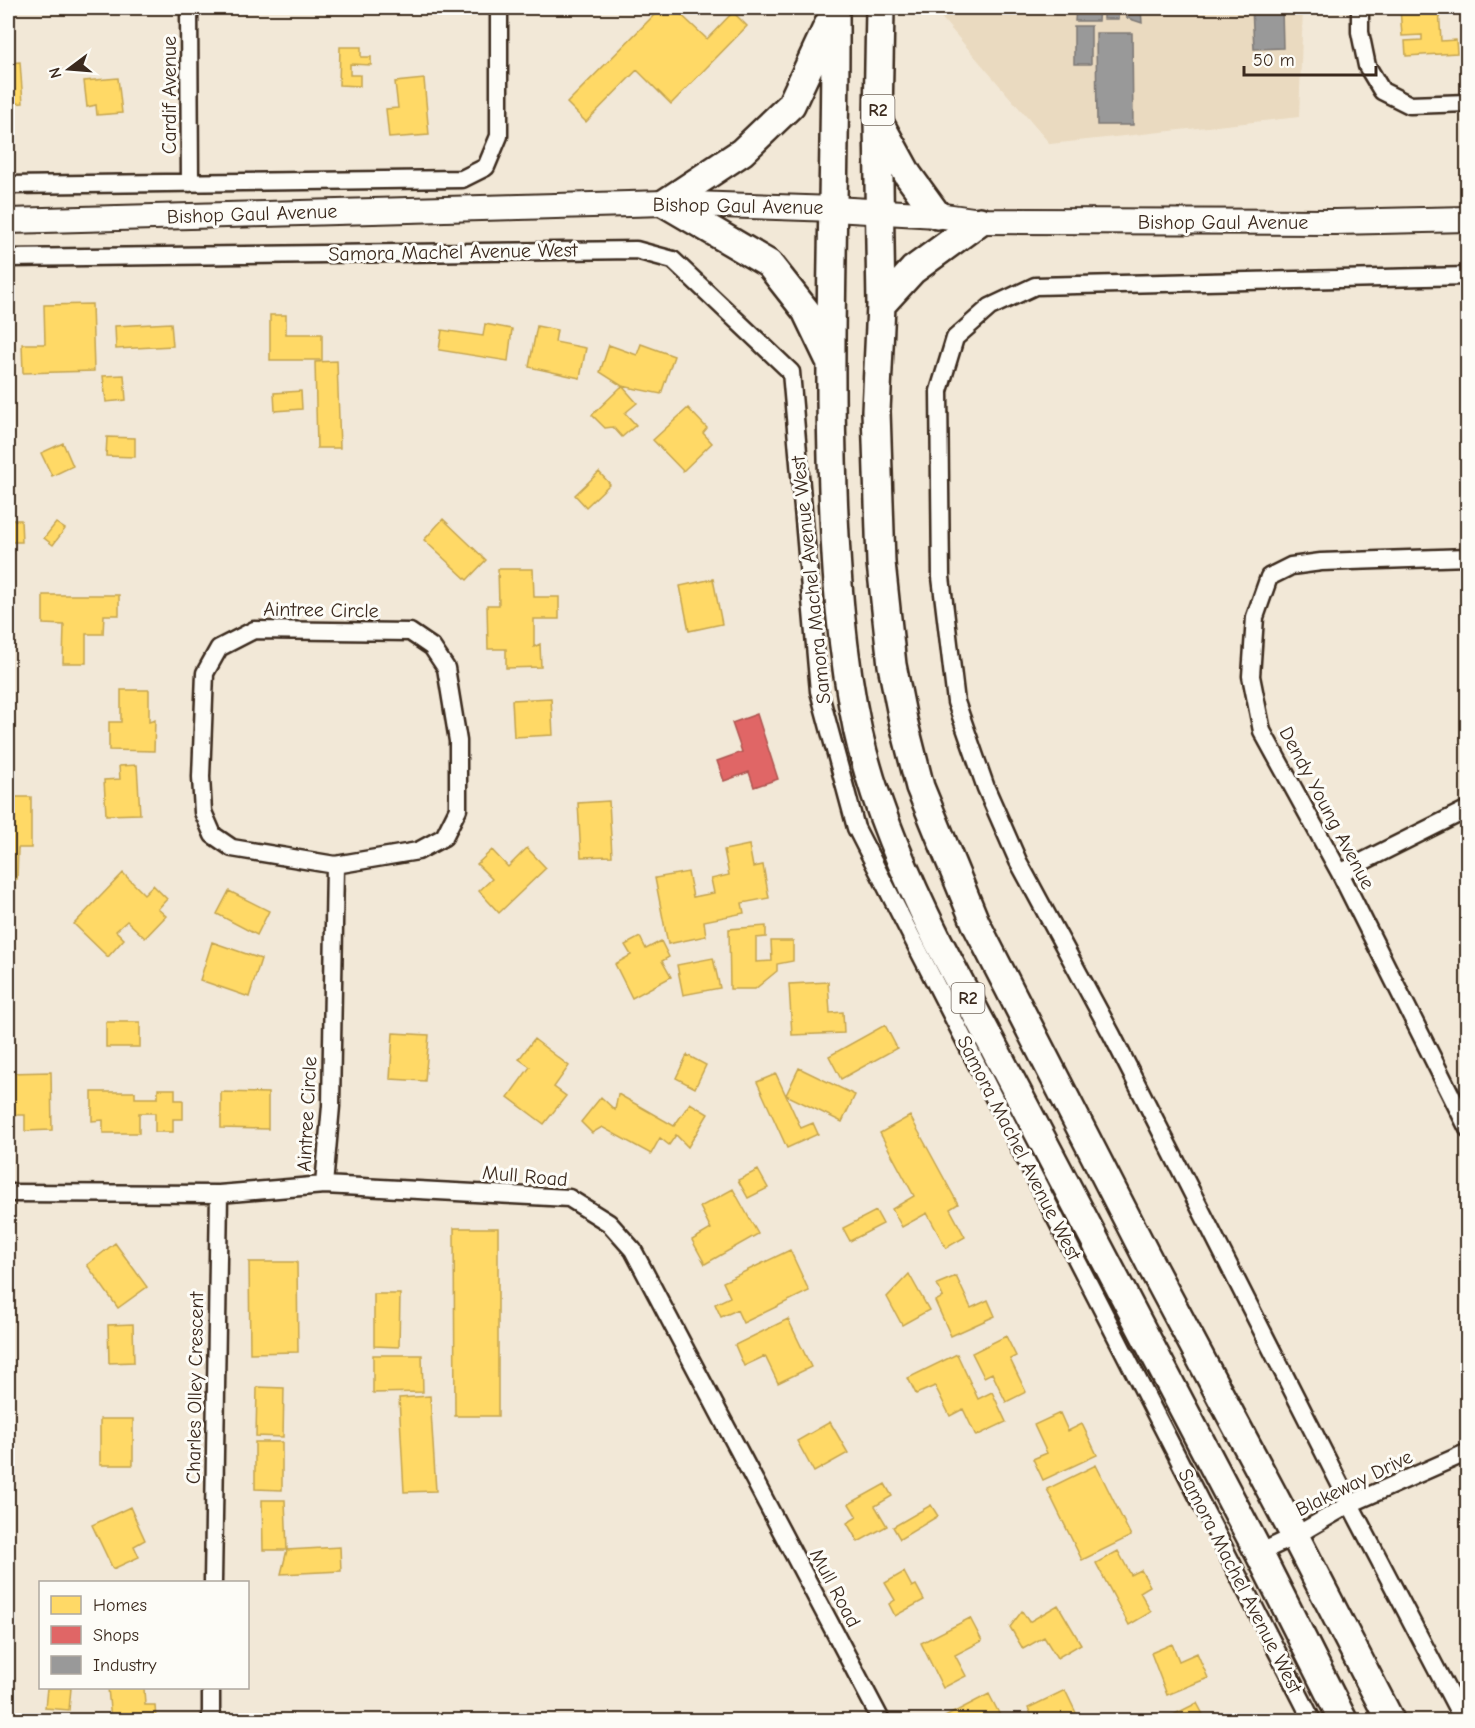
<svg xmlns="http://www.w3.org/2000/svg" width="1475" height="1728" viewBox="0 0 1475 1728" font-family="'Comic Neue',sans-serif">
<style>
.built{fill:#eadac0}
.homes{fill:#ffd966;stroke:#c4a450;stroke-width:1.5}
.shops{fill:#e06666;stroke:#ae5450;stroke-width:1.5}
.industry{fill:#999;stroke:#7d7874;stroke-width:1.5}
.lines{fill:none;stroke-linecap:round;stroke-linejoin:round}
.minor-casing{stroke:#3b2a1e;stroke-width:21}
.secondary-casing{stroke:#3b2a1e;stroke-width:28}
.trunk-casing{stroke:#3b2a1e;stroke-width:32}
.minor{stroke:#fdfcf7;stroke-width:16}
.secondary{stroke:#fdfcf7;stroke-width:24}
.trunk{stroke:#fdfcf7;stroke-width:27}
.labels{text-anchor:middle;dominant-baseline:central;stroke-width:6;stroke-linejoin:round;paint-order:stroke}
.shield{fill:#fdfcf7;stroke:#75695f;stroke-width:1.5}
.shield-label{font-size:18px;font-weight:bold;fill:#3b2a1e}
.street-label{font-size:20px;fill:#3b2a1e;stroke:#fdfcf7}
</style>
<rect width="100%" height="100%" fill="#f2e8d7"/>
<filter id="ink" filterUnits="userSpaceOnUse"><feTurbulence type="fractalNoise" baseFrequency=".0167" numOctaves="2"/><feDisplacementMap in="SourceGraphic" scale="12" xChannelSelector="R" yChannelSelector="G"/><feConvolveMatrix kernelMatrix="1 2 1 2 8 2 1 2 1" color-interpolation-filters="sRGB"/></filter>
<g filter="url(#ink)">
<path class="built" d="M933,8H1303L1299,117L1050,144Z"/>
<path class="homes" d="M90,8H110V14H90Z
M661,8H674L707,39L733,12L747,26L671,104L637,70L586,122L567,103Z
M1400,8H1439L1441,41L1456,40L1457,53L1406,56L1405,41L1422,40V35L1402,36Z
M340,47H361V57H371V65L350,64V75H360V86L339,85Z
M20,62L23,103L8,104V63Z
M118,78L122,113L97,115L96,105L87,107L84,81Z
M424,79L429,135L389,138L386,109L398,108L395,82Z
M92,304L94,371L23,373L22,344H45L44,305Z
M270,315H286V334H322V360H270Z
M171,323L173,346L116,349L115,326Z
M485,324L512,329L508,361L439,350L442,330L483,336Z
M537,326L557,330L555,342L586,348L580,378L529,367Z
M641,344L674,356L661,394L622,386L600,372L609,345L637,355Z
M337,361L340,448H317L315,362Z
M124,375L126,400L106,402L103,376Z
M622,386L637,403L625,413L636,425L622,437L613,427L605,428L592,415Z
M301,391L302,409L275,411L274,393Z
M688,408L707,428L703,433L712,443L683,471L653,440Z
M107,437L135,438V457L106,456Z
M63,443L73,466L52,476L41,453Z
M599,472L610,484L586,507L575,495Z
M443,519L486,560L467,580L424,540Z
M8,520H21L22,542H8Z
M56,523L65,529L53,545L44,538Z
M498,569H533L534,597H559V619H534V647L540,644L541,667L506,668V649H488L487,605H499Z
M713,579L722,624L689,631L680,586Z
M43,595H119V615H104L103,634H86V663H63L64,625L43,624Z
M121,690H149V722L155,720L154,751L109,750V722H121Z
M551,698L553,735L514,737L512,700Z
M137,765L140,814L106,815L104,780L120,779L119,766Z
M8,797H31V848H18L17,879H8Z
M609,801L612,856L581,857L578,803Z
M749,845L753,867L763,865L769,898L742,903L744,913L704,921L706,936L668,944L655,878L688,872L693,897L714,893L711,879L729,875L724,850Z
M527,848L546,868L499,913L479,891L492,879L477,864L492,850L508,867Z
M123,873L144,894L153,885L167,899L158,909L166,916L145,938L127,921L116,931L124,939L108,957L74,924Z
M229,891L269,911L257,935L217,914Z
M766,926V937L756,938V962L772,961L771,941H793V961L777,964V971L755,989H730L729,929Z
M640,937L646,949L661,941L669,957L662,961L671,977L632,998L615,964L631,955L625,945Z
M212,942L261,959L249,997L200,980Z
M713,958L720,988L683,995L677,965Z
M828,982L830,1013L843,1012L844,1033L792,1035L789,984Z
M106,1022H140V1047H106Z
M885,1025L897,1048L841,1079L829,1056Z
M393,1033L429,1035L425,1081L390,1079Z
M534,1039L569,1066L554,1087L566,1096L544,1124L508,1097L530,1067L519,1059Z
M687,1055L706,1065L695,1088L676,1078Z
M799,1068L855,1095L842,1122L786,1095Z
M51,1072L52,1130L25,1131V1115H8V1073Z
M776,1074L801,1128L813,1123L818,1134L787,1148L757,1082Z
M158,1089H175V1100H183V1119H173V1132H155V1113H139V1133H103V1120L92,1121V1092H135V1098H158Z
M221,1092L268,1093V1129L221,1128Z
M618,1094L674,1126L690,1103L708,1114L688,1147L676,1135L669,1145L660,1138L651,1154L602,1127L592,1133L581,1122L601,1097L615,1110Z
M910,1116L958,1204L950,1209L965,1237L946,1248L927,1213L902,1227L892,1209L914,1196L880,1133Z
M758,1170L768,1188L748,1198L738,1180Z
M733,1189L758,1234L705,1264L692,1240L711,1229L700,1207Z
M876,1211L883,1224L850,1241L843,1228Z
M454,1228H498V1416H455Z
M115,1243L147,1287L118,1308L87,1265Z
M790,1250L809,1291L743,1323L737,1310L721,1317L715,1304L730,1297L723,1282Z
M249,1262H297L298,1352L250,1353Z
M909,1274L929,1310L902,1325L887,1297Z
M956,1276L971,1308L988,1300L995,1316L951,1336L935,1301L943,1297L937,1284Z
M374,1294H400L399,1347L374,1346Z
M788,1319L811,1367L778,1383L765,1356L744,1366L735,1345Z
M133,1324L134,1362L109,1363L108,1325Z
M1006,1336L1016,1356L1010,1359L1026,1392L1006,1402L992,1373L984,1377L972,1353Z
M957,1354L978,1399L992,1392L1006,1422L976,1436L963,1409L950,1416L935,1386L916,1394L908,1378Z
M373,1355H422L423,1392L373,1393Z
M257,1387L284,1388L283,1437L256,1436Z
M430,1396L436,1491L404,1492L399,1398Z
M1060,1413L1068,1431L1082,1424L1097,1455L1043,1480L1033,1459L1047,1453L1034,1425Z
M100,1419H133V1465H100Z
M830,1422L848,1453L814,1472L797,1441Z
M255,1442H282V1490L255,1489Z
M1096,1465L1131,1536L1082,1560L1047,1489Z
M885,1484L892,1496L875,1506L887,1526L858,1542L847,1523L857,1517L849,1504Z
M262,1500H285L287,1550H263Z
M931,1505L938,1516L900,1539L893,1527Z
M130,1507L145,1540L134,1546L139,1557L113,1569L92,1525Z
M340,1547L341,1571L281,1574L287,1550Z
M1118,1551L1131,1575L1141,1570L1150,1586L1140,1592L1151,1612L1129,1625L1096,1563Z
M904,1572L912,1587L916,1585L924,1600L895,1616L889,1604L895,1600L885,1583Z
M1058,1605L1081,1644L1057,1658L1044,1637L1023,1649L1010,1627L1022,1611L1029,1622Z
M970,1618L982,1641L955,1655L966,1676L943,1688L921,1643Z
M1172,1644L1179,1661L1197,1653L1208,1678L1167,1695L1151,1653Z
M47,1688H71L69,1710L45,1708Z
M108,1688H144L145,1705H155L156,1720H111Z
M1065,1690L1079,1719L1075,1720H1034L1028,1708Z
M989,1694L1002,1719L942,1720L941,1719Z
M1197,1703L1206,1720H1166L1165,1719Z"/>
<path class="shops" d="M757,714L778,779L754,787L749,772L724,781L717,761L742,752L732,723Z"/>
<path class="industry" d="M1076,8H1099L1098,21H1075Z
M1104,8H1119L1118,19H1104Z
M1126,8H1141L1142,23L1127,18Z
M1252,8H1282L1283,48L1254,49Z
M1074,26H1091V64H1074Z
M1096,33H1132L1133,125H1097Z"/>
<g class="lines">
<g class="minor-casing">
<path id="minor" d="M189,8L190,183
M1360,8V32L1367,66L1382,91L1410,105L1468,103
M8,185L462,179L486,167L499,136V8
M8,258L636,250L673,260L791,372L819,691L856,828L1312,1720
M1468,557L1321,562L1291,566L1269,577L1255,617L1251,676L1262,731L1340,873L1468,1129
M254,630L410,632L432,647L446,668L458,741V809L444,837L418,851L335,865L232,848L213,835L203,812L201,777L205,673L219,648Z
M1340,873L1468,809
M324,1185L331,1106L335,865
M8,1193L219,1194L324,1185L569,1198L609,1223L633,1250L881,1720
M1259,1553L1295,1536L1350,1504L1468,1452
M213,1582L219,1194
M211,1720V1688
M1463,1720L1350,1504L1112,1035L1018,861L986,788L956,702L941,577L939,391L955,338L990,307L1035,286L1468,276"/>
</g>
<g class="secondary-casing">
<path id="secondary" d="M8,221L665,203L834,209L937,215L980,221L1335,222L1468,219"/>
</g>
<g class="trunk-casing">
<path id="trunk" d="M835,8C836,168 827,329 833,490C836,571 841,652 858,732C874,804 905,875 938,941L1259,1553L1343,1720
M880,8L878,120L881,305L876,411L881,563L892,665L903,720L920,787L976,924L1153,1269L1295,1536L1390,1720
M880,124L908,175L937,215
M881,305L913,270L980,221
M829,359L806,311L769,264L665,203L742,152L791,105L831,19"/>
</g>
<use href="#minor" class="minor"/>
<use href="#secondary" class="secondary"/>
<use href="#trunk" class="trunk"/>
</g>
</g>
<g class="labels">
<g class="shield">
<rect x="861.5" y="95" width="33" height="30" rx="4.5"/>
<rect x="951.5" y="983" width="33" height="30" rx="4.5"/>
</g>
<g class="shield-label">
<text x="878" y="110">R2</text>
<text x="968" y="998">R2</text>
</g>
<g class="street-label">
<text transform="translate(169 95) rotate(-90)">Cardif Avenue</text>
<text transform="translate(738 206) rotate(1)">Bishop Gaul Avenue</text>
<text transform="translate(252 214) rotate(-2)">Bishop Gaul Avenue</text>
<text x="1223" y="222">Bishop Gaul Avenue</text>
<text transform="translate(453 252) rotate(-1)">Samora Machel Avenue West</text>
<text transform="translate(811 580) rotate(-96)">Samora Machel Avenue West</text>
<text transform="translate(321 610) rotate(1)">Aintree Circle</text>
<text transform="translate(1327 808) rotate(62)">Dendy Young Avenue</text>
<text transform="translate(307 1114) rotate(-87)">Aintree Circle</text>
<text transform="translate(1019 1148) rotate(63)">Samora Machel Avenue West</text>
<text transform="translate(525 1176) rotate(5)">Mull Road</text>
<text transform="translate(195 1388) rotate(-89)">Charles Olley Crescent</text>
<text transform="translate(1354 1483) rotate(-26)">Blakeway Drive</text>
<text transform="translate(1240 1581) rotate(63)">Samora Machel Avenue West</text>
<text transform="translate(835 1588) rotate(62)">Mull Road</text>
</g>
</g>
<rect width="1475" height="1728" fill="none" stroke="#fdfcf7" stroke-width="30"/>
<rect x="15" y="15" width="1445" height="1698" fill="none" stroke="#3b2a1e" stroke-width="2" filter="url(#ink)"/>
<rect x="39" y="1581" width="210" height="108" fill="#fdfcf7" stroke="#afa8a0" stroke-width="1.5"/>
<rect x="51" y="1596" width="30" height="18" fill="#ffd966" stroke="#afa8a0" stroke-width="1.5"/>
<text x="93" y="1611" font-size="18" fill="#3b2a1e">Homes</text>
<rect x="51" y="1626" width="30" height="18" fill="#e06666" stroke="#afa8a0" stroke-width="1.5"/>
<text x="93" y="1641" font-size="18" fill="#3b2a1e">Shops</text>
<rect x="51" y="1656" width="30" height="18" fill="#999999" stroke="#afa8a0" stroke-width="1.5"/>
<text x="93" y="1671" font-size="18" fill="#3b2a1e">Industry</text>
<g transform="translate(69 69) rotate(254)" stroke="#fdfcf7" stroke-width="4.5" paint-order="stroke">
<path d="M0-4.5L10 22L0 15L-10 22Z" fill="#3b2a1e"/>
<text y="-9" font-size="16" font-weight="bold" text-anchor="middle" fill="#3b2a1e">N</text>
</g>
<path d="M1244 66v9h132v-9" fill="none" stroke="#3b2a1e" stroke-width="3"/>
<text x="1253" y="66" font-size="18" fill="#3b2a1e" stroke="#fdfcf7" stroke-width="4.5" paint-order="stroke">50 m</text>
</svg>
